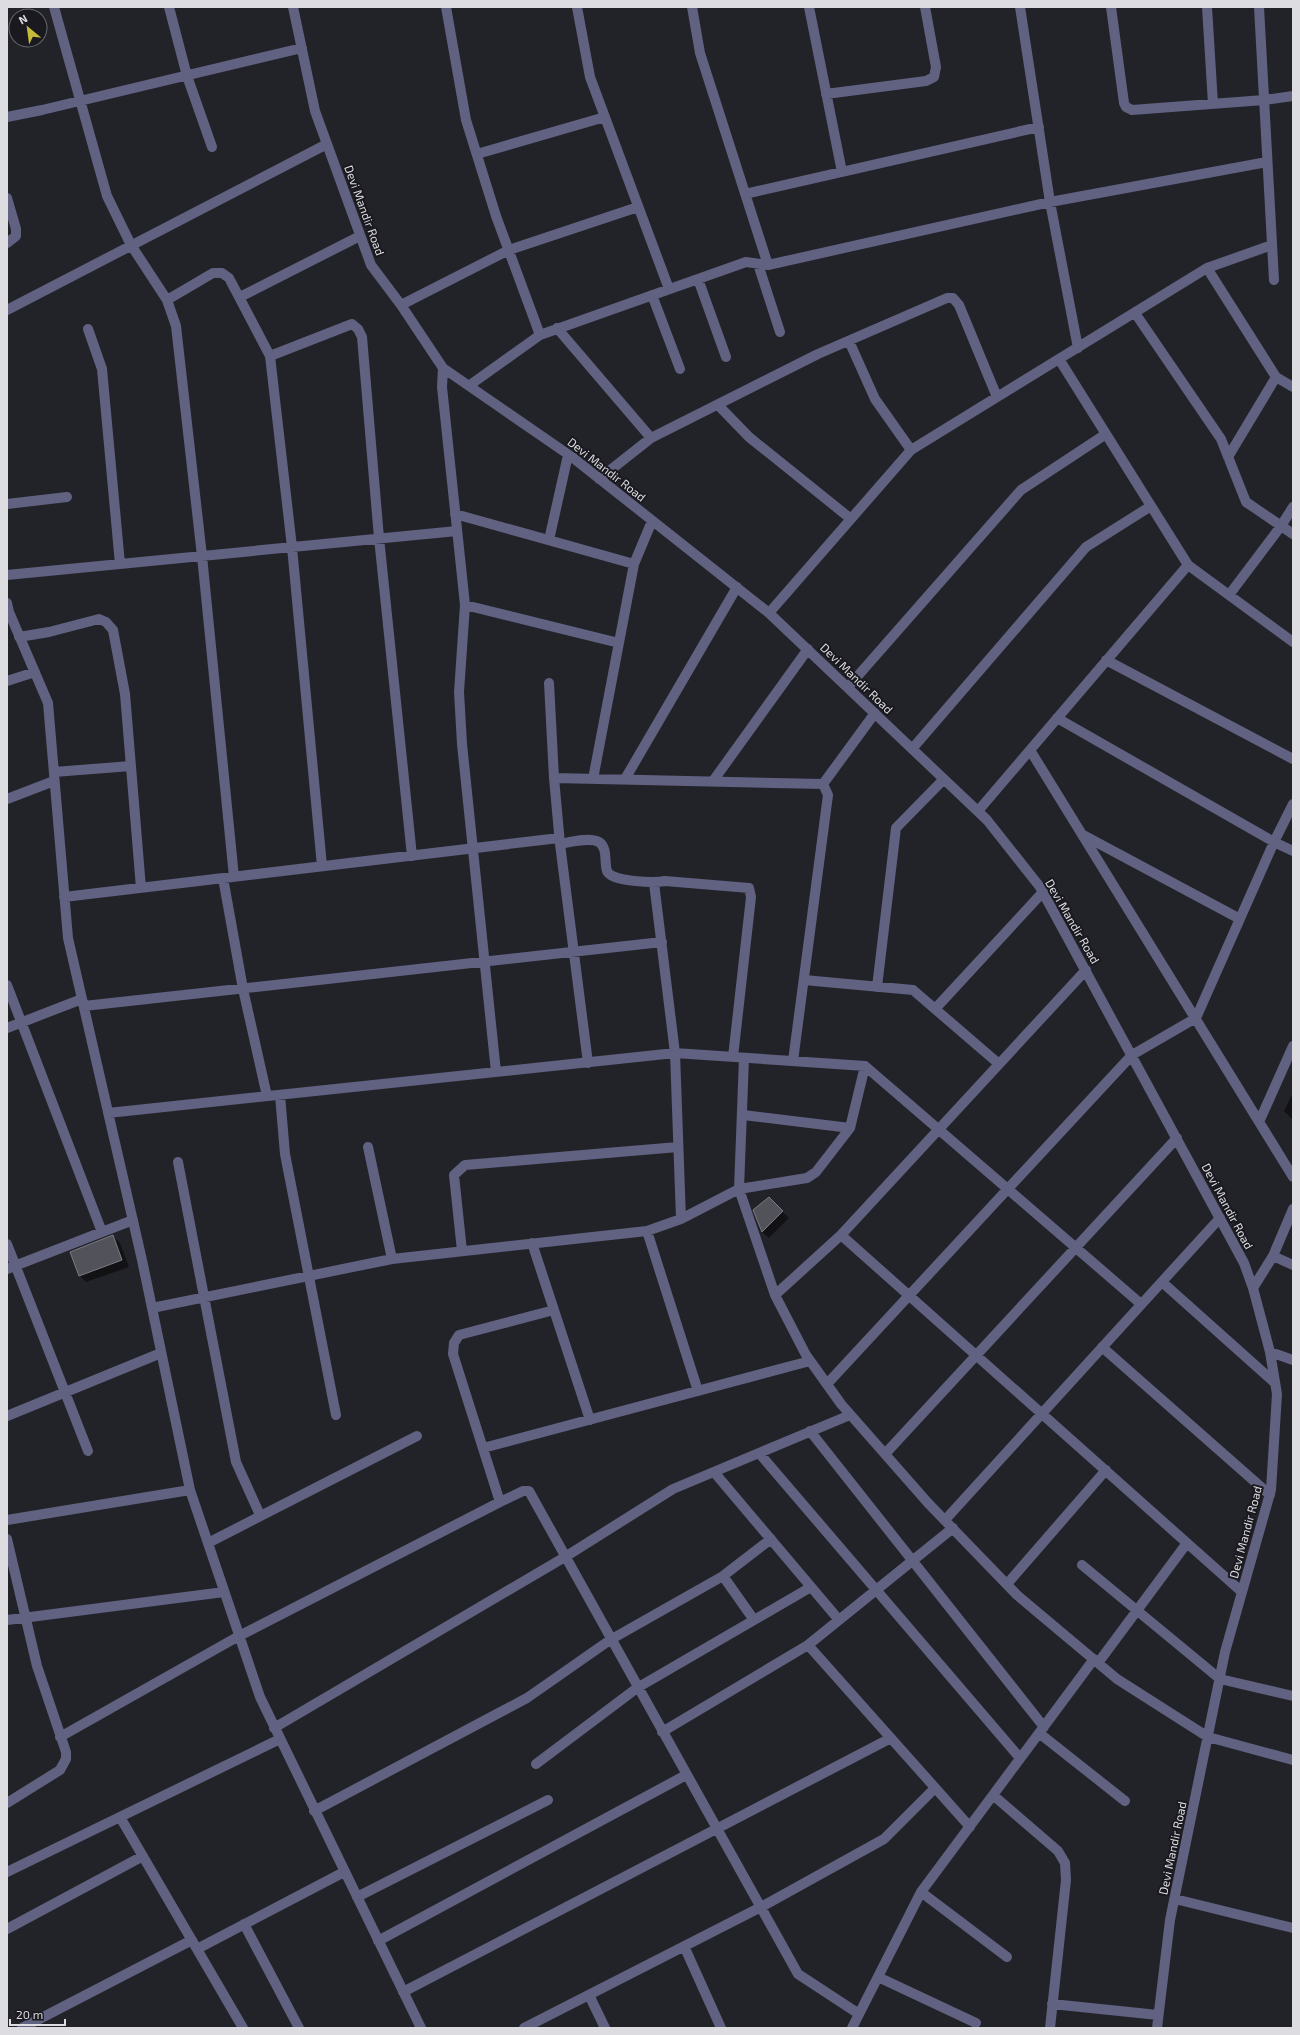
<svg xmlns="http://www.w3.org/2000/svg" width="1300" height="2035" viewBox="0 0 1300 2035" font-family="'Exo 2',sans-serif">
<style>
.shadow{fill:#0007}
.building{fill:#52535a;stroke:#7b7b83}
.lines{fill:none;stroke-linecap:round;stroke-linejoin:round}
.minor{stroke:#616181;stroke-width:10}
.labels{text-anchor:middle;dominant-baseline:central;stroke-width:4;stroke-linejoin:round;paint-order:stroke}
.street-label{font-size:12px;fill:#dcdce1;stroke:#19191f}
</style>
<rect width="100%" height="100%" fill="#222329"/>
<path class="shadow" d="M1293,1092V1120L1284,1111Z
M754,1210L782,1211L789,1218L769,1238L762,1232Z
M113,1236L120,1243L129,1267L86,1282L79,1275Z"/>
<path class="building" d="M769,1197L783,1211L762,1232L753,1210Z
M113,1235L122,1260L79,1276L70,1252Z"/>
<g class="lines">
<path class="minor" d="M54,7L107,196L131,245L167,300L176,326L202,556L234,877
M169,7L187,76L212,147
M293,7L315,111L371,265L401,305L443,368L572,457L769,613L987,820L1040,887L1244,1263L1253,1288L1270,1352L1277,1394L1271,1490L1225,1652L1170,1920L1157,2028
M446,7L466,120L496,216L540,335
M577,7L590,77L669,289
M692,7L700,53L768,265
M809,7L842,172
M1020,7L1050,202L1078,348
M1111,7L1124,103L1126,107L1132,110L1264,100L1293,96
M1207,7L1213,104
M1259,7L1274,280
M826,94L926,81L934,77L936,67L925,7
M7,117L42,110L302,48
M477,154L605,117
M745,194L1039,127
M7,198L16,229V236L7,243
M758,264L780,332
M1207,268L1276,377L1228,457
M698,279L726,357
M652,295L680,369
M240,297L360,236
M167,300L213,273H222L229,278L270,356L292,547L322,866
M401,305L509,250L638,207
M7,310L327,144
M1135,313L1221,439L1246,502L1293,534
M557,328L651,438
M88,329L102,369L120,564
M849,341L875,399L911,450
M270,356L352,324L358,329L362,337L379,538L412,856
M1059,359L1188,565L1293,642
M443,368L442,387L465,605L459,692L462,744L496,1072
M1276,377L1293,387
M470,385L540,335L746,262L768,265L1050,202L1267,162
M718,405L749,437L851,519
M599,479L651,438L818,354L947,298H953L959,305L997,397
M7,504L67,497
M455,514L634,564
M549,540L568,455
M7,575L457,531
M1229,595L1281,526L1293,507
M7,603L9,612L48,703L68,938L142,1260L190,1490L260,1697L421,2028
M465,605L619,643
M769,613L911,450L1207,268L1272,245
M19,637L49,632L99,619L106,622L113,630L125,694L141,888
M1106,660L1293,759
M7,681L35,672
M549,683L554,778L560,844L588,1063
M848,687L1021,490L1106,434
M1057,718L1274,842L1293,851
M912,749L1086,547L1151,506
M1030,750L1293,1177
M54,772L131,766
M554,778L823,784L875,713
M593,779L634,564L652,521
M625,779L737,587
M713,781L808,649
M7,799L54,781
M978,811L1188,565
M1083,835L1240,919
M560,844C571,842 589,837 599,842C608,848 604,862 607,871C611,882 655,883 665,881L749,888L751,897L733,1057
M223,878L243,989L267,1096
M654,883L675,1053L681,1219
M64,897L559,838
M804,980L913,990L999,1064
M7,985L102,1232
M877,987L896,828L944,779
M84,1006L662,942
M935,1009L1043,892
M7,1028L82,999
M744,1058L739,1189L775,1295L806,1355L841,1404L928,1503L1017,1595L1117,1679L1208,1737L1293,1760
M793,1061L828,795L823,784
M280,1095L285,1154L336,1415
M108,1113L675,1053L865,1066L1141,1304
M743,1115L850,1128
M1259,1122L1293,1046
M368,1147L392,1259
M178,1162L236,1462L260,1515
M647,1231L698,1391
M841,1235L1242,1592
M532,1243L590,1420
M7,1244L88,1451
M462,1251L454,1175L465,1165L678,1147
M1273,1256L1293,1265
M7,1269L133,1220
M1162,1282L1275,1383
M1253,1288L1273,1256L1293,1209
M775,1295L841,1235L1086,970
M152,1308L392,1259L647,1231L681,1219L739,1189L807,1178L816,1172L850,1128L865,1066
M1102,1347L1270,1495
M1270,1352L1293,1360
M827,1384L1132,1055L1196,1018L1274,842L1293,804
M7,1416L161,1353
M810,1431L1044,1727
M483,1448L810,1361
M759,1453L1020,1758
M885,1454L1177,1138
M714,1472L839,1620
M500,1502L453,1354L454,1343L459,1335L554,1310
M7,1520L190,1490
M945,1520L1220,1218
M7,1539L37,1666L66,1752V1759L60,1770L7,1803
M208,1543L417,1436
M1082,1565L1220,1679L1293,1696
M723,1576L754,1620
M1007,1584L1106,1470
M7,1620L224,1592
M808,1645L970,1827
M1098,1663L1187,1543
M274,1728L565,1557L673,1489L850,1415
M662,1732L808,1645L953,1528
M1039,1733L1125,1801
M60,1737L239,1636L500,1502L523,1491H529L798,1974L859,2014
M536,1764L637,1688L811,1587
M993,1795L1058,1851L1065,1863L1066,1880L1050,2028
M314,1811L527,1698L610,1640L723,1576L771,1539
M120,1817L243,2028
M7,1872L280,1739
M921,1892L1007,1957
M357,1897L548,1800
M1175,1899L1293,1928
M244,1924L299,2028
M7,1929L143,1856
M378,1941L686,1775
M684,1946L721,2028
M197,1949L344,1872
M878,1977L976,2023
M403,1992L891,1738
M589,1995L605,2028
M1052,2004L1158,2015
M22,2028L192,1940
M524,2028L761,1907L884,1839L935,1788
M852,2028L921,1892L1094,1659"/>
</g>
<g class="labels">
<g class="street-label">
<text transform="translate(365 210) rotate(70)">Devi Mandir Road</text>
<text transform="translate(607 469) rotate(38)">Devi Mandir Road</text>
<text transform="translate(857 678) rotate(44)">Devi Mandir Road</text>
<text transform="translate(1073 921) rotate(60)">Devi Mandir Road</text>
<text transform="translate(1228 1206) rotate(62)">Devi Mandir Road</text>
<text transform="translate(1245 1532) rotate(-75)">Devi Mandir Road</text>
<text transform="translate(1172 1848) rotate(-78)">Devi Mandir Road</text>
</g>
</g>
<rect width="1300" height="2035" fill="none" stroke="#dcdce1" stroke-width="16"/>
<g transform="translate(28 28) rotate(331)"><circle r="19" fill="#19191f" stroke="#67676d"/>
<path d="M0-3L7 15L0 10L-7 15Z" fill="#c7bb3b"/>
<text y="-6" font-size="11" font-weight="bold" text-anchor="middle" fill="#dcdce1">N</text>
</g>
<path d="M10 2019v6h55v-6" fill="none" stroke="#dcdce1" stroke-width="2"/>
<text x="16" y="2019" font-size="12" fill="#dcdce1" stroke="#19191f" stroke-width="3" paint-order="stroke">20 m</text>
</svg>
